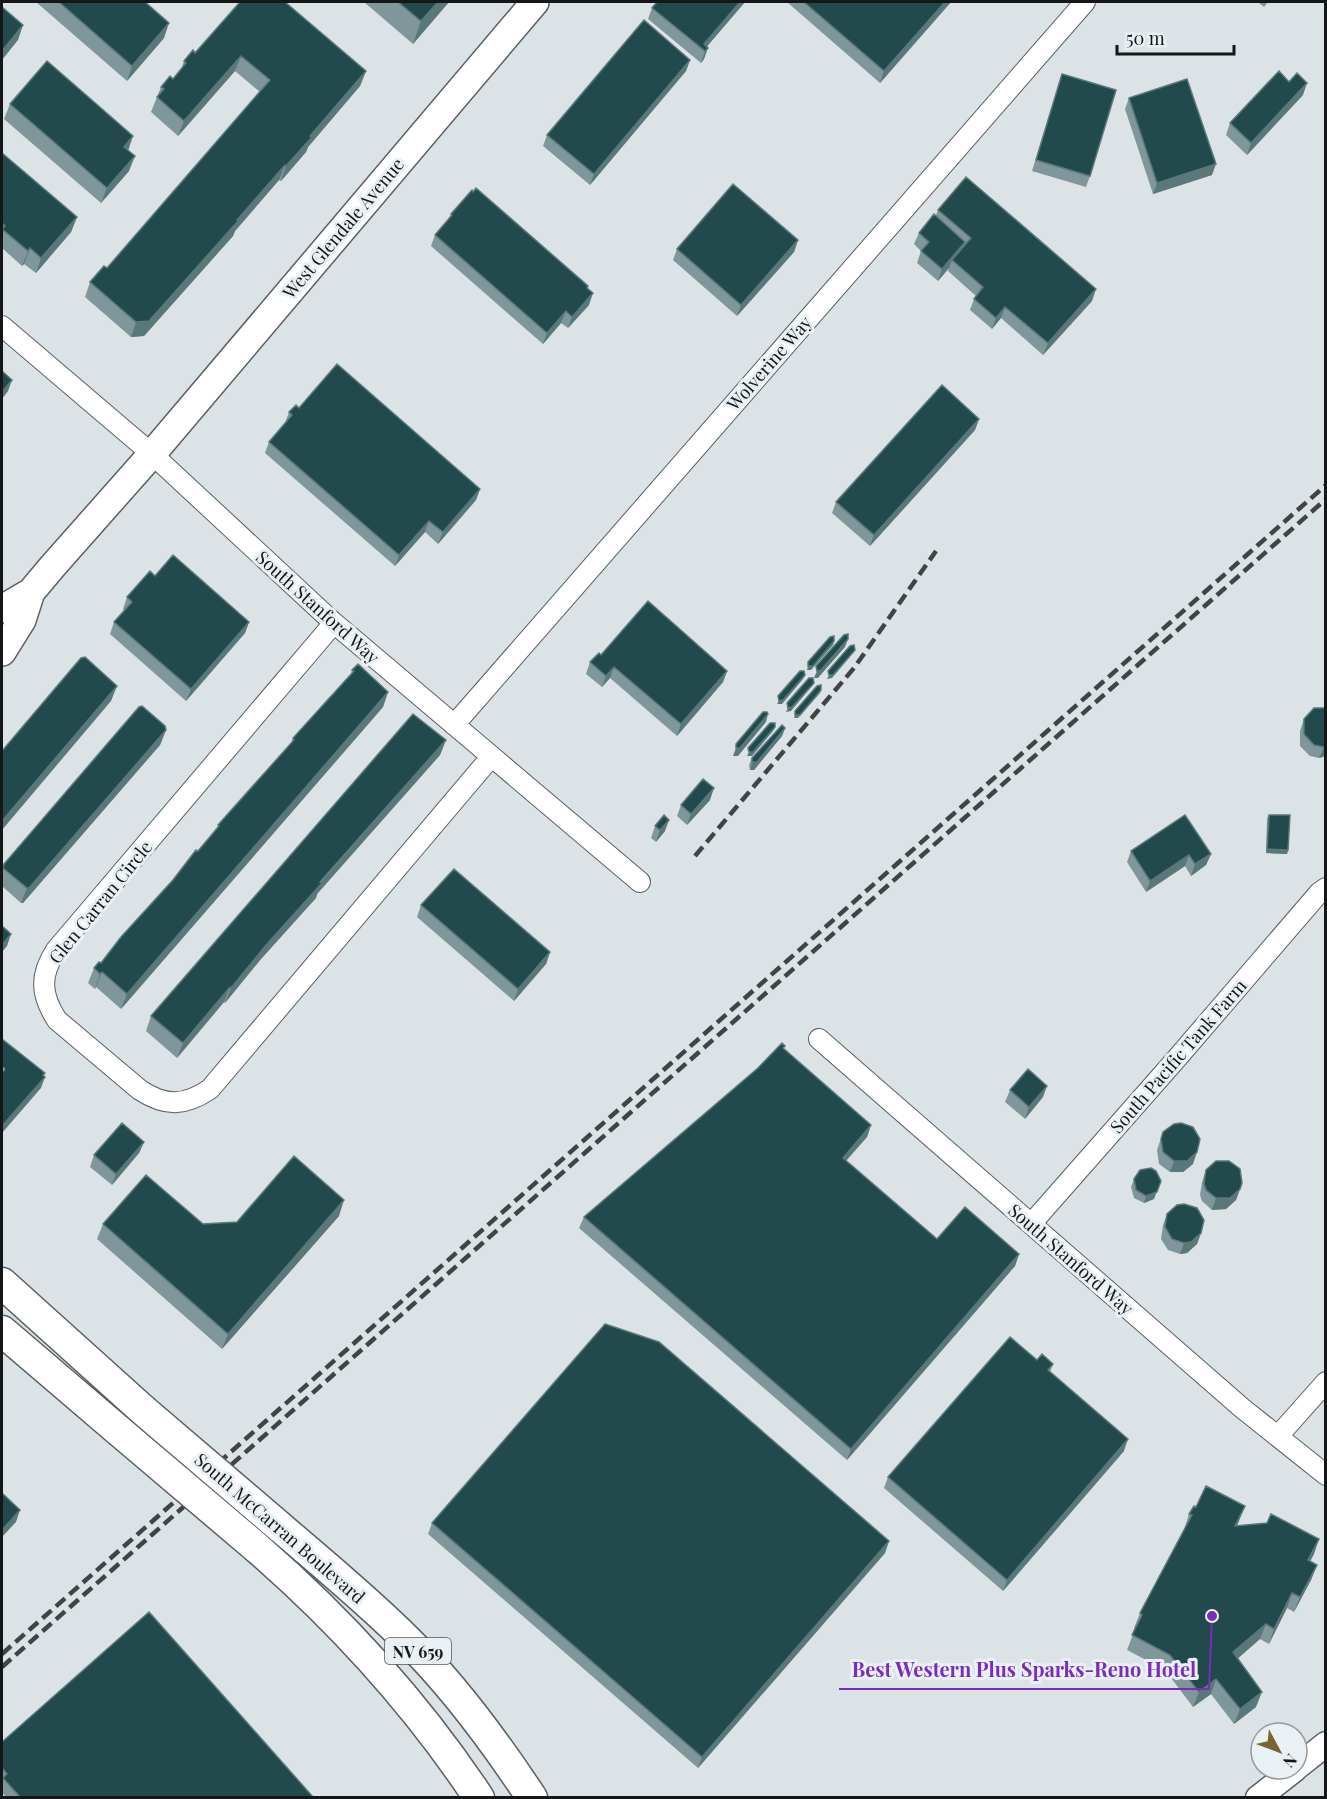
<svg xmlns="http://www.w3.org/2000/svg" width="1327" height="1799" viewBox="0 0 1327 1799" font-family="'Playfair Display',serif">
<style>
.lines{fill:none;stroke-linecap:round;stroke-linejoin:round}
.minor-casing{stroke:#595f63;stroke-width:22}
.tertiary-casing{stroke:#595f63;stroke-width:27}
.secondary-casing{stroke:#595f63;stroke-width:30}
.primary-casing{stroke:#595f63;stroke-width:33}
.minor{stroke:#fff;stroke-width:20}
.tertiary{stroke:#fff;stroke-width:24}
.secondary{stroke:#fff;stroke-width:27}
.primary{stroke:#fff;stroke-width:30}
.rail{stroke:#414446;stroke-width:4.5;stroke-dasharray:12 6;stroke-linecap:butt}
.primary-bridge-casing{stroke:#595f63;stroke-width:33;stroke-linecap:butt}
.primary-bridge{stroke:#fff;stroke-width:30}
.wall{fill:#7f969a}
.shaded-wall{fill:#5a787a}
.building{fill:#224a4c;stroke:#5a787a;stroke-width:1.5}
.labels{text-anchor:middle;dominant-baseline:central;stroke-width:6;stroke-linejoin:round;paint-order:stroke}
.shield{fill:#eaf1f4;stroke:#54585a;stroke-width:1.5}
.shield-label{font-size:16px;font-weight:bold;fill:#141618}
.street-label{font-size:18px;fill:#141618;stroke:#eaf1f4}
.leader{fill:none;stroke:#7b2cbf;stroke-width:2}
.callout-dot{fill:#7b2cbf;stroke:#eaf1f4;stroke-width:2}
.callout-label{font-size:20px;text-anchor:middle;font-weight:bold;fill:#7b2cbf;stroke:#eaf1f4;stroke-width:6;stroke-linejoin:round;paint-order:stroke}
</style>
<rect width="100%" height="100%" fill="#dce3e7"/>
<g class="lines">
<g class="minor-casing">
<path id="minor" d="M2,326L152,454L334,623L640,882
M334,623L56,950C40,975 40,994 57,1020L140,1090C166,1107 185,1106 210,1089L491,757
M454,725L1085,2
M819,1039L1242,1408L1326,1475
M1031,1224L1178,1057L1319,893L1326,888
M1278,1436L1326,1382"/>
</g>
<g class="tertiary-casing">
<path id="tertiary" d="M1297,1767L1326,1744
M1258,1798L1295,1769"/>
</g>
<g class="secondary-casing">
<path id="secondary" d="M2,609L31,592L52,567L152,454L535,2
M2,652L22,620L31,592"/>
</g>
<g class="primary-casing">
<path id="primary" d="M2,1283L143,1410
M2,1331L119,1431
M280,1527C323,1564 367,1600 407,1640C455,1687 495,1742 532,1798
M257,1548C342,1622 416,1703 479,1798"/>
</g>
<use href="#minor" class="minor"/>
<use href="#tertiary" class="tertiary"/>
<use href="#secondary" class="secondary"/>
<use href="#primary" class="primary"/>
<path class="rail" d="M695,856L854,668L936,551
M2,1654L1326,485
M2,1667L1326,499"/>
<g class="primary-bridge-casing">
<path id="primary-bridge" d="M143,1410L280,1527
M119,1431L257,1548"/>
</g>
<use href="#primary-bridge" class="primary-bridge"/>
</g>
<path class="wall" d="M36,2H145L164,38L127,81Z
M240,2L366,71L360,86L308,147L306,152L281,181L279,180L235,231L233,236L144,336L131,337L85,297L90,282L107,268L260,92L235,71L178,136L151,112L161,87L173,79L181,70L184,61L195,53Z
M364,2H449L413,44Z
M657,2H745L707,46L704,59L701,63L648,19L652,8Z
M787,2H951L880,83Z
M1259,2H1268L1264,7L1259,3Z
M690,60L686,71L590,185L543,146L547,135Z
M1062,74L1090,176L1086,187L1032,171Z
M1303,95L1247,155L1226,135L1230,123Z
M1129,98L1212,175L1153,194L1125,109Z
M10,104L128,150L129,171L101,203L4,119Z
M2,153L77,217L71,232L36,273L24,264L22,266L2,248Z
M938,210L1092,301L1043,355L1001,318L992,329L970,310L974,299L976,296L948,271L949,268L938,281L917,263L921,251L914,244L919,233L936,215Z
M451,214L588,286L587,289L589,305L568,328L561,323L543,344L431,246L435,235L449,219Z
M798,240L794,252L737,316L673,260L677,249Z
M299,408L480,489L476,500L438,544L425,532L395,566L265,453L269,442L285,423L289,412Z
M979,419L975,430L870,546L832,513L836,502Z
M155,576L249,622L245,633L186,701L110,634L114,622L124,610L123,609L127,597Z
M601,655L727,671L723,682L677,736L610,678L602,687L586,674L590,662Z
M352,670L388,692L383,707L121,1009L96,987L95,989L88,983L94,968L101,963L198,851L217,829L218,825L291,743L293,738L351,674Z
M1326,708V756L1319,758L1310,756L1300,746V731L1304,719Z
M785,728L782,736L754,770H750L749,765L752,758Z
M166,730L160,745L23,903H21L2,886V870L4,864Z
M446,740L440,755L317,894L316,898L261,959L225,1003L224,1002L177,1058L146,1031L151,1016Z
M710,800L687,825L677,816L681,805Z
M1269,815L1288,850L1287,854L1266,853L1267,818Z
M655,826L665,831L656,842L651,838Z
M1131,851L1211,854L1206,865L1191,876L1185,866L1146,892L1127,862Z
M421,905L550,952L546,964L514,1001L417,917Z
M785,1046L784,1049L871,1125L867,1137L846,1160L937,1239L1019,1254L1015,1266L847,1460L579,1228L584,1217Z
M1010,1090L1043,1097L1025,1119L1005,1102Z
M1163,1132L1193,1164L1183,1172H1170L1159,1164L1157,1150Z
M144,1142L139,1153L112,1185L90,1167L94,1155Z
M1206,1170L1242,1183L1236,1200L1226,1209L1212,1210L1202,1201L1200,1195L1202,1182Z
M1134,1179L1154,1199L1144,1203L1134,1198L1131,1187Z
M1167,1214L1201,1233L1197,1244L1187,1253L1180,1254L1168,1250L1161,1239L1163,1225Z
M339,1216L222,1349L97,1239L103,1224H203Z
M1037,1360L1053,1364L1050,1372L1124,1451L1003,1591L884,1488L888,1477Z
M1189,1514L1239,1521L1237,1526L1314,1554L1310,1561L1317,1565L1311,1580L1294,1612L1287,1608L1269,1644L1260,1639L1238,1658L1256,1707L1234,1724L1211,1694L1193,1707L1165,1670L1127,1650L1135,1629L1134,1628L1140,1613L1184,1530Z
M432,1523L889,1541L885,1553L698,1768L428,1534Z
M2,1742L313,1797H6L2,1793Z"/>
<path class="shaded-wall" d="M438,2H449L413,44L421,21Z
M740,2H745L704,50V44Z
M945,2H951L880,83L884,71Z
M169,23L164,38L127,81L132,66Z
M23,25L18,40L2,60V51Z
M708,48L704,59L701,63L705,51Z
M241,56L235,71L178,136L184,121Z
M690,60L686,71L590,185L594,174Z
M366,71L360,86L308,147L306,152L281,181L286,166L310,136Z
M1307,83L1303,95L1247,155L1251,143Z
M133,136L128,151L124,147Z
M135,156L129,171L101,203L107,188Z
M1216,164L1212,175L1153,194L1157,183Z
M285,165L279,180L235,231L233,236L144,336L131,337L136,322L237,220Z
M77,217L71,232L36,273L41,258Z
M798,240L794,252L737,316L741,305Z
M965,242L961,253L952,260L949,268L938,281L942,269Z
M30,248L24,264L22,266L28,251Z
M1096,289L1092,301L1043,355L1048,343Z
M593,293L589,305L568,328L572,317Z
M1005,307L1001,318L992,329L996,318Z
M566,311L561,323L543,344L547,333Z
M12,380L8,391L2,399V392Z
M979,419L975,430L870,546L874,535Z
M480,489L476,500L438,544L443,532Z
M429,521L425,532L395,566L399,555Z
M249,622L245,633L186,701L191,689Z
M848,639L845,647L818,678H814L817,671Z
M834,641L833,645L811,670H807L808,666Z
M855,650L853,653L832,678L827,679L829,675Z
M614,667L610,678L602,687L606,676Z
M727,671L723,682L677,736L681,724Z
M805,675L803,679L782,704H777L779,701Z
M814,683L812,686L791,711L786,712L788,708Z
M117,686L111,701L2,830V821Z
M821,690L820,693L798,718H794L795,715Z
M388,692L383,707L121,1009L127,994Z
M768,714L766,722L738,756H733L736,748Z
M775,727L773,731L752,756H747L749,752Z
M785,728L782,736L754,770H750L752,762Z
M166,730L160,745L23,903H21L27,888Z
M446,740L440,755L317,894L316,898L261,959L225,1003L231,988L267,944Z
M1326,746V756L1319,758L1324,747Z
M714,788L710,800L687,825L691,814Z
M669,820L665,831L656,842L660,830Z
M1267,849L1288,850L1287,854L1266,853Z
M1211,854L1206,865L1191,876L1195,864Z
M1189,855L1185,866L1146,892L1150,881Z
M11,934L7,946L2,952V945Z
M550,952L546,964L514,1001L518,989Z
M102,972L96,987L95,989L100,974Z
M230,987L224,1002L177,1058L183,1043Z
M45,1073L42,1079L45,1077L41,1088L2,1133V1126Z
M1047,1086L1043,1097L1025,1119L1029,1107Z
M871,1125L867,1137L839,1169L843,1158Z
M144,1142L139,1153L112,1185L116,1174Z
M1197,1152L1193,1164L1183,1172H1170L1174,1161Z
M1161,1181L1154,1199L1144,1203L1146,1196Z
M1240,1189L1236,1200L1226,1209L1212,1210L1216,1198Z
M344,1200L339,1216L222,1349L228,1334Z
M1201,1233L1197,1244L1187,1253L1180,1254L1184,1243Z
M1019,1254L1015,1266L847,1460L851,1449Z
M1128,1439L1124,1451L1003,1591L1007,1580Z
M1245,1506L1239,1521L1229,1541L1235,1526Z
M20,1510L16,1522L2,1537V1530Z
M1319,1539L1314,1554L1303,1575L1308,1560Z
M889,1541L885,1553L698,1768L702,1757Z
M1317,1565L1311,1580L1294,1612L1300,1597Z
M1292,1593L1287,1608L1269,1644L1274,1629Z
M1266,1624L1260,1639L1228,1667L1233,1652Z
M1216,1679L1211,1694L1193,1707L1199,1692Z
M1262,1692L1256,1707L1234,1724L1240,1709Z"/>
<path class="building" d="M59,2H145L169,23L132,66Z
M240,2H285L366,71L310,136L312,137L286,166L285,165L237,220L238,221L149,321L136,322L90,282L104,266L107,268L270,80L241,56L184,121L157,97L164,89L161,87L170,76L173,79L186,63L184,61L193,50L195,53Z
M398,2H438L421,21Z
M657,2H740L704,44L708,48L705,51L652,8Z
M804,2H945L884,71Z
M2,7L23,25L2,51Z
M644,20L690,60L594,174L547,135Z
M47,61L133,136L124,147L135,156L107,188L10,104Z
M1279,71L1289,82L1297,73L1307,83L1251,143L1230,123Z
M1062,74L1116,90L1090,176L1036,160Z
M1187,79L1216,164L1157,183L1129,98Z
M2,153L77,217L41,258L30,248L28,251L2,229L5,226L2,223Z
M966,177L1096,289L1048,343L1005,307L996,318L974,299L983,287L952,260L971,238L938,210Z
M733,184L798,240L741,305L677,249Z
M476,188L588,286L587,288L593,293L572,317L566,311L547,333L435,235L452,215L451,214L472,190L473,192Z
M934,214L965,242L942,269L921,251L929,242L919,233Z
M337,364L480,489L443,532L429,521L399,555L269,442L292,415L289,412L296,405L299,408Z
M2,371L12,380L2,392Z
M942,385L979,419L874,535L836,502Z
M173,555L249,622L191,689L114,622L132,602L127,597L150,571L155,576Z
M648,601L727,671L681,724L614,667L606,676L590,662L599,653L601,655Z
M848,634V639L821,670L817,671L816,666L844,635Z
M834,636V641L813,666H808V662L830,637Z
M854,645L855,650L833,675H829L828,671L850,646Z
M85,657L117,686L2,821V751L81,658Z
M358,664L388,692L127,994L102,972L100,974L94,968L99,962L101,963L121,937L173,880L196,850L198,851L219,826L218,825L294,740L293,738L354,671L352,670Z
M800,671H804L805,675L783,700L779,701L778,696Z
M809,678H813L814,683L792,707L788,708L787,703Z
M821,685V690L800,715H795V711L817,686Z
M142,706L165,726L166,730L29,888H27L3,868L4,864L139,707Z
M1314,708H1326V746L1324,747L1314,745L1304,734V719Z
M763,712H767L768,714L740,748H736V744Z
M413,714L446,740L320,882L322,883L267,944L231,988L230,987L183,1043L151,1016Z
M770,723H775V727L753,752H749L748,748Z
M782,725L785,728L757,762H752V758Z
M703,779L714,788L691,814L681,805Z
M664,815L669,820L660,830L655,826Z
M1185,815L1211,854L1195,864L1189,855L1150,881L1131,851Z
M1269,815H1290L1288,850L1267,849Z
M454,869L550,952L518,989L421,905Z
M2,926L11,934L2,945Z
M2,1039L45,1073L43,1075L45,1077L2,1126V1073L5,1069L2,1066Z
M782,1043L785,1046L783,1048L871,1125L843,1158L937,1239L965,1207L1019,1254L851,1449L584,1217L758,1068Z
M1028,1069L1047,1086L1029,1107L1010,1090Z
M122,1123L144,1142L116,1174L94,1155Z
M1181,1123L1193,1127L1200,1139L1197,1152L1187,1161H1174L1163,1152L1161,1139L1163,1132L1174,1124Z
M294,1156L344,1200L228,1334L103,1224L146,1175L203,1224L237,1222Z
M1216,1161H1229L1240,1169L1242,1183L1240,1189L1230,1198H1216L1206,1190L1204,1184L1206,1170Z
M1151,1168L1156,1171L1161,1181L1157,1192L1146,1196L1136,1190L1134,1179L1140,1170Z
M1184,1204L1197,1208L1204,1220L1201,1233L1191,1242L1184,1243L1172,1239L1165,1227L1167,1214L1177,1205Z
M605,1324L659,1342L889,1541L702,1757L432,1523Z
M1010,1337L1037,1360L1042,1354L1053,1364L1048,1370L1128,1439L1007,1580L888,1477Z
M1206,1486L1245,1506L1235,1526L1267,1523L1271,1514L1319,1539L1308,1560L1317,1565L1300,1597L1292,1593L1274,1629L1266,1624L1233,1652L1262,1692L1240,1709L1216,1679L1199,1692L1170,1655L1132,1635L1142,1615L1140,1613L1192,1515L1189,1514L1194,1506L1196,1507Z
M2,1493L20,1510L2,1530Z
M149,1612L313,1797H20L3,1778L7,1774L2,1768V1742Z"/>
<g class="labels">
<rect class="shield" x="385" y="1638" width="66" height="26" rx="4.5"/>
<g class="shield-label">
<text x="418" y="1651">NV 659</text>
</g>
<g class="street-label">
<text transform="translate(343 228) rotate(-50)">West Glendale Avenue</text>
<text transform="translate(769 363) rotate(-49)">Wolverine Way</text>
<text transform="translate(318 607) rotate(42)">South Stanford Way</text>
<text transform="translate(100 902) rotate(-51)">Glen Carran Circle</text>
<text transform="translate(1178 1056) rotate(-49)">South Pacific Tank Farm</text>
<text transform="translate(1071 1259) rotate(41)">South Stanford Way</text>
<text transform="translate(280 1528) rotate(41)">South McCarran Boulevard</text>
</g>
</g>
<path class="leader" d="M1212 1616L1209 1689H839"/>
<circle class="callout-dot" cx="1212" cy="1616" r="6"/>
<g class="callout-label">
<text x="1024" y="1677">Best Western Plus Sparks-Reno Hotel</text>
</g>
<rect width="1327" height="1799" fill="none" stroke="#141618" stroke-width="6"/>
<g transform="translate(1279 1751) rotate(131)"><circle r="28" fill="#eaf1f4" stroke="#94999c" stroke-width="1.5"/>
<path d="M0-4.5L10 22L0 15L-10 22Z" fill="#796333"/>
<text y="-9" font-size="16" font-weight="bold" text-anchor="middle" fill="#141618">N</text>
</g>
<path d="M1117 45v9h117v-9" fill="none" stroke="#141618" stroke-width="3"/>
<text x="1126" y="45" font-size="18" fill="#141618" stroke="#eaf1f4" stroke-width="4.5" paint-order="stroke">50 m</text>
</svg>
